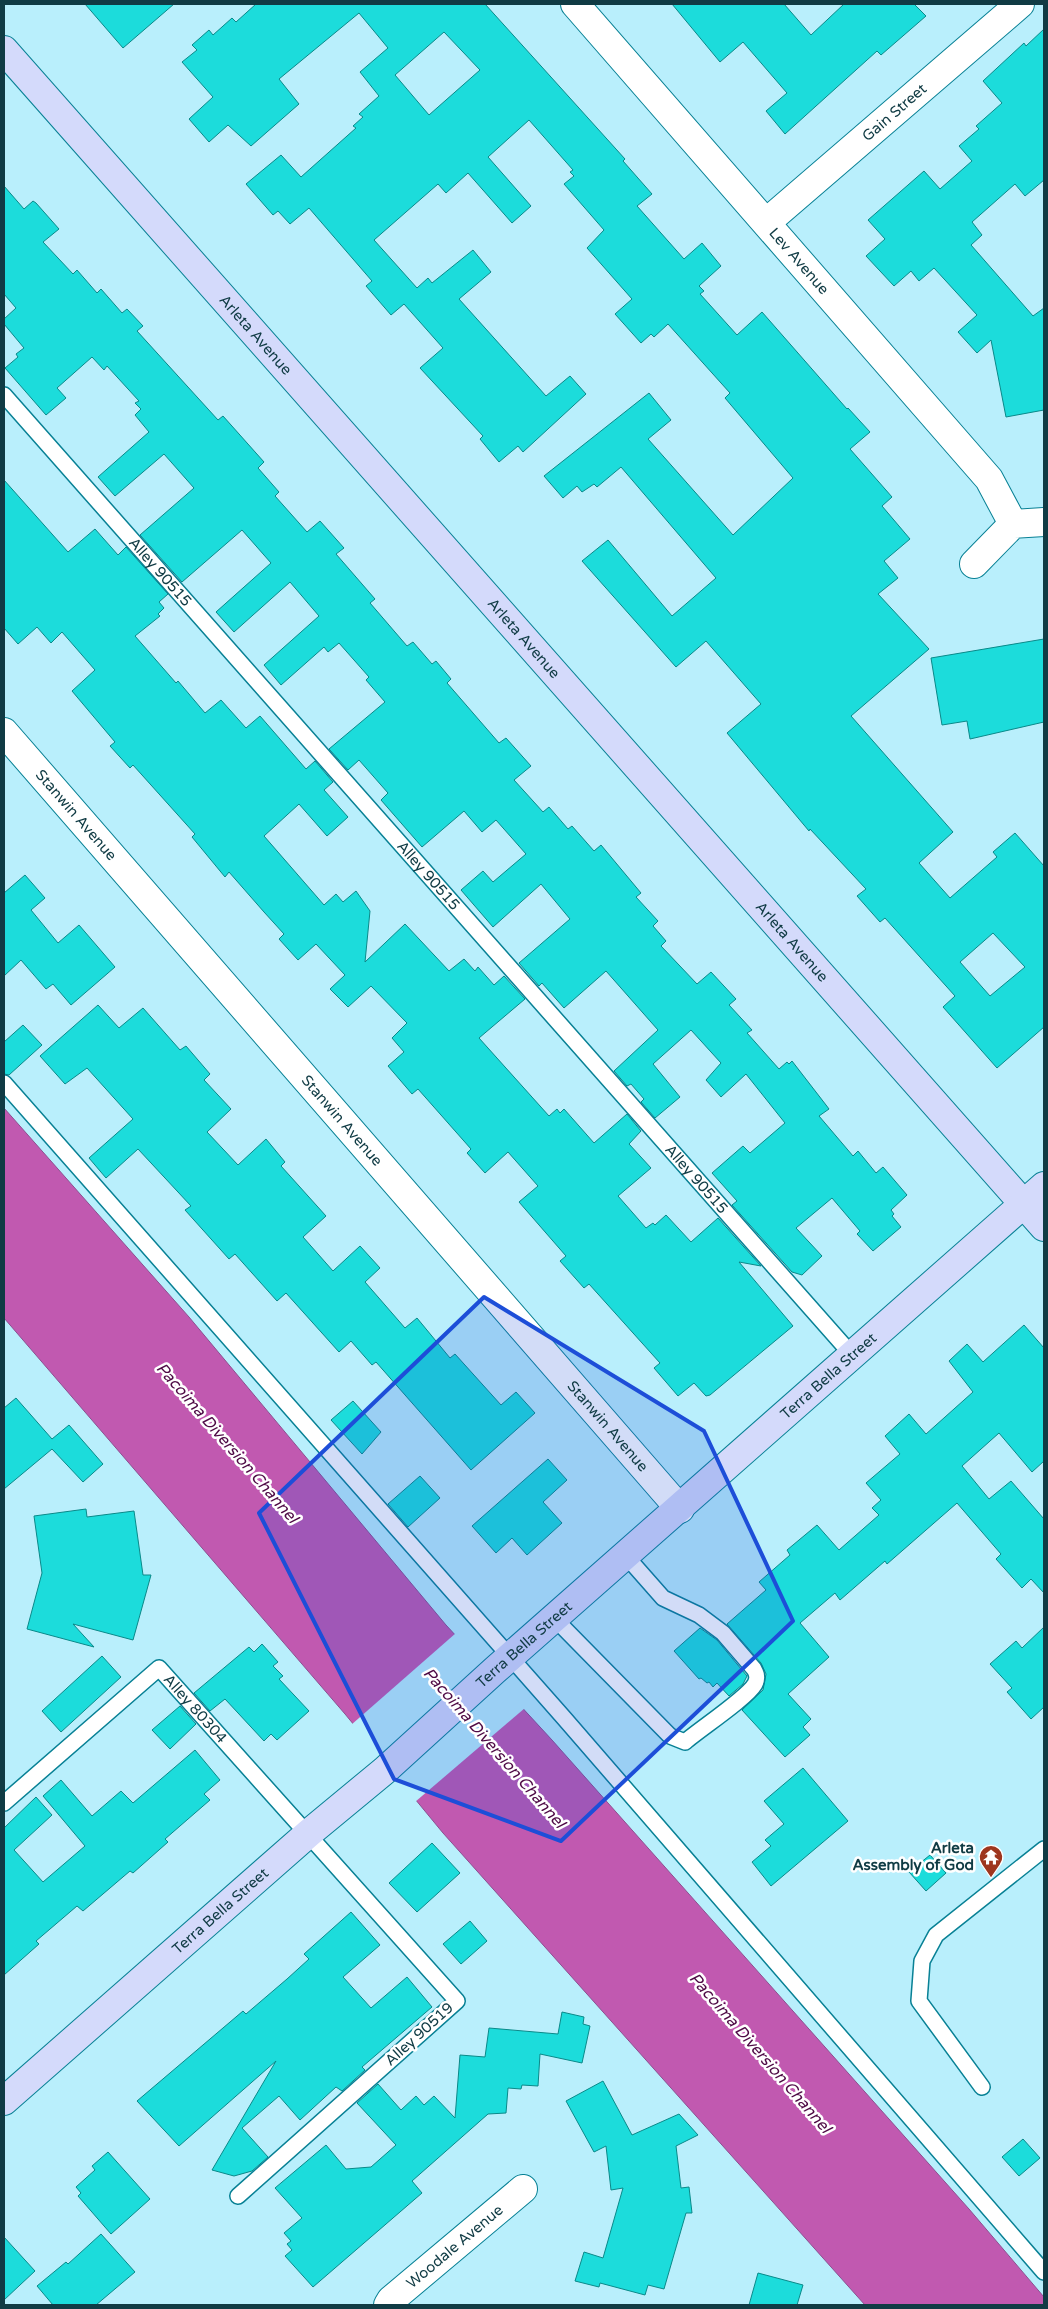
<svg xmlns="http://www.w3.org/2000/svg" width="1048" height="2309" viewBox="0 0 1048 2309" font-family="'Varela Round',sans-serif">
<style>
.water{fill:#c159b0;stroke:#8c5090}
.pier{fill:#b9effc}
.building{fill:#1cdcdb;stroke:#0a8989;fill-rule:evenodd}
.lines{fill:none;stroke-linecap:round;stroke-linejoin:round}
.lane-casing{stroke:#088195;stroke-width:18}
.street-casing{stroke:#088195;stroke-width:30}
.secondary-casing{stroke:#088195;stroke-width:30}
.lane{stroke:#fff;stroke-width:15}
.street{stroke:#fff;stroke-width:28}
.secondary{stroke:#d4dafb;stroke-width:28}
.marked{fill:#1d4ed8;fill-opacity:0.2;stroke:#1d4ed8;stroke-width:4;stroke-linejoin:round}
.labels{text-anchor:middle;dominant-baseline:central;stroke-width:5;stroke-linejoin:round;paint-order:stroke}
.street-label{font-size:15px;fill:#103b44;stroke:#fff}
.poi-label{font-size:15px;font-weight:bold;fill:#103b44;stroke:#fff;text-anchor:end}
.water-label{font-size:16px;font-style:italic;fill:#4e0a45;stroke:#fff}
</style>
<rect width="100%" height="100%" fill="#b9effc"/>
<path class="water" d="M4,1108L189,1317L446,1625L552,1740L969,2209L1044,2297V2305H865L443,1833L345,1714L4,1318Z"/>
<path class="pier" d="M456,1633L525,1708L415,1802L351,1725Z"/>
<path class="building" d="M85,4H174L123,48Z
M256,4H485L625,159L623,161L652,194L637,206L684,259L702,243L721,266L699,286L704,291L700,294L737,335L762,312L847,409L848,408L870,432L850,449L892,497L882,506L910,539L884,561L898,578L878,594L929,649L851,716L953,832L919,863L950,898L997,857L993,852L1015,833L1044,866V1027L997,1068L943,1007L955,996L885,918L880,922L857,896L866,889L810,829L809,831L727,733L761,704L706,641L676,667L582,561L608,540L672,616L716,578L621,467L597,487L594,484L582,492L577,486L563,498L544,476L649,393L671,420L648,439L733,535L793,478L725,398L730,393L668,324L654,337L651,334L641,343L615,314L632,299L587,248L604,230L564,184L574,176L570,172L573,170L529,120L488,157L531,206L512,223L468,173L446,193L438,184L374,240L417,288L428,278L432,283L473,250L491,272L459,299L546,396L570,376L586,394L523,452L518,446L499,462L480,439L483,436L420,368L443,348L404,304L391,315L366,286L372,281L309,208L290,224L278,211L273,215L246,184L281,155L301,177L356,128L353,126L363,117L359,114L379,96L360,72L388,48L359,13L279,79L299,104L251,146L228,125L209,142L189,119L213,97L182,62L197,50L192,45L209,30L213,35L232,18L236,22ZM444,32L480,70L429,115L395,75ZM993,933L1025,967L990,996L960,962Z
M672,4H784L811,35L844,4H914L926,16L881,55L877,51L785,134L766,111L787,93L743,42L720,62Z
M1044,29V180L1025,196L1015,184L972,222L982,235L971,245L1033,316L1044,308V410L1006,417L991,340L977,353L958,332L977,315L934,268L919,281L911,271L894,286L866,256L885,239L868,220L924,171L940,189L972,161L959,146L979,129L976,126L1002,103L983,81L1024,43L1026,46Z
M4,186L24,209L33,201L36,203L59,229L43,242L73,274L77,270L97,293L101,289L122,313L127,309L143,326L137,331L218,420L223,416L264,462L258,468L279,492L275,496L307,532L320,521L344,548L336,554L375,599L370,603L407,646L413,642L432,664L436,661L451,679L447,683L499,743L506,738L531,766L514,780L543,812L549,807L568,829L572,826L594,851L601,845L641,893L636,897L658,921L653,926L666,941L661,946L697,984L711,972L736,999L729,1005L752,1030L747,1033L779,1069L787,1062L789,1064L792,1061L826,1105L829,1109L819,1116L853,1156L858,1151L876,1173L883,1167L907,1195L891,1210L894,1214L892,1216L901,1227L873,1251L857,1234L860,1231L832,1198L796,1228L822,1256L802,1275L792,1272L732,1205L737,1201L712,1173L743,1146L750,1153L785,1123L746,1074L721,1097L706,1080L721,1063L691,1030L653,1064L680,1097L655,1118L641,1102L644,1099L631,1084L627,1086L614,1071L658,1030L606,971L564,1008L542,983L539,986L519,963L570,919L541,884L493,927L461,890L483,871L493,882L526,854L496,820L482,832L464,811L422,847L381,800L388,793L359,760L348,770L329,749L385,702L366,680L369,677L339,643L328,652L324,647L281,685L264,665L319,616L290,582L234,632L216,612L271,563L242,530L182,582L140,535L194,488L164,454L115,496L98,477L149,432L135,415L141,409L135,403L139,401L107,366L104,370L92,357L57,388L66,398L46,415L5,368L18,357L16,354L24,348L4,324V319L16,308L4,294Z
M4,480L68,552L95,529L118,555L126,547L168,594L159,602L164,608L158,614L160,616L135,636L176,683L178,681L205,713L221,700L246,728L260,716L306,769L315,761L333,782L324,790L348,817L327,836L299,804L264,836L324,905L336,894L343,902L356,891L370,911L365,962L405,924L449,971L464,959L475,971L478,967L494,985L504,976L525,999L479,1038L549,1116L557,1109L560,1113L564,1109L594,1143L627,1114L641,1131L629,1144L651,1168L618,1196L646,1228L653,1223L655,1225L666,1215L691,1242L718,1218L761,1266L739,1262L793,1326L710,1395L706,1396L694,1383L678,1396L654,1368L660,1363L589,1284L584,1288L560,1261L566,1256L519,1202L538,1186L508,1152L485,1173L467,1153L471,1149L418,1089L412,1094L388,1066L404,1052L392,1038L407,1023L371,986L348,1007L330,989L345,975L316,944L298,960L279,939L284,934L264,912L229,872L225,877L192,837L195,834L133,765L130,768L110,746L115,742L72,691L95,670L62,632L51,643L37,627L18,644L4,628Z
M1044,639V722L970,739L967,721L942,725L931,658Z
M25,875L45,898L31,910L58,943L79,925L115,967L71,1005L53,984L46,989L21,960L4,976V893Z
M98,1005L119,1028L143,1008L180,1050L186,1046L210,1074L204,1080L231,1109L207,1132L238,1165L266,1139L285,1162L281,1166L326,1216L303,1237L333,1271L360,1246L380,1268L365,1282L405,1328L417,1318L450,1358L455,1354L501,1405L516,1392L535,1413L471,1470L376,1362L372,1365L351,1341L339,1352L286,1293L277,1301L235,1254L229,1259L185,1210L191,1206L138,1149L106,1178L89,1158L133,1119L87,1068L65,1084L40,1056Z
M23,1025L42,1045L9,1075L4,1074V1042Z
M1024,1325L1044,1348V1461L1032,1472L999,1433L962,1466L989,1499L1011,1481L1044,1519V1593L1031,1579L1022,1588L996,1559L1001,1554L957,1503L887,1564L885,1561L840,1600L835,1593L800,1623L829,1657L788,1694L811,1719L803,1727L810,1735L785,1757L742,1710L763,1690L766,1674L761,1663L727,1624L766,1590L759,1582L790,1555L787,1550L817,1525L839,1550L879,1515L872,1508L881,1500L866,1483L900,1454L885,1436L909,1414L926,1434L973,1392L949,1361L967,1344L983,1362Z
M16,1398L52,1439L69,1425L103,1464L83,1482L52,1449L4,1489V1408Z
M353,1401L381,1432L362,1454L331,1420Z
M548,1459L567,1480L543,1502L562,1523L527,1555L512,1538L496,1553L472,1526Z
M420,1476L440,1498L408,1527L388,1504Z
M86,1509L87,1517L134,1511L143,1575H151L133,1640L73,1624L94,1647L27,1629L42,1573L34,1516Z
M1044,1627V1707L1031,1719L1007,1692L1012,1688L990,1664L1016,1641L1022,1648Z
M700,1628L717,1640L747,1676L743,1684L729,1696L717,1683L713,1687L709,1682L707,1683L701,1678L699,1679L674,1651Z
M262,1644L278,1662L273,1666L283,1676L279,1679L309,1711L277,1740L271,1734L264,1741L225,1699L210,1711L194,1693L249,1647L254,1652Z
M102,1656L121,1677L61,1732L42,1711Z
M180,1706L196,1724L170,1749L152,1730Z
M195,1750L220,1780L204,1794L210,1800L165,1839L168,1842L133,1873L130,1871L83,1911L77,1906L36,1941L39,1944L4,1975V1828L36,1797L52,1815L14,1850L43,1882L85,1846L43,1796L61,1780L92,1816L121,1791L133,1803Z
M803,1768L848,1821L771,1886L752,1862L771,1846L765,1840L784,1824L764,1801Z
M432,1843L460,1873L417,1912L389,1883Z
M930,1855L946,1873L926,1891L909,1872Z
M351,1912L380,1945L343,1977L371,2008L407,1977L432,2007L362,2067L365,2070L342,2091L336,2087L300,2120L279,2096L242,2128L268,2157L252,2171L234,2176L212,2170L276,2061L179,2146L137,2101L243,2011L246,2014L287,1979L309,1959L304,1954Z
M470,1921L487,1941L461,1964L443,1944Z
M562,2012L584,2017L583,2024L590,2026L582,2063L540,2054L538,2086L522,2085L521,2089L508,2088L506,2113L488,2114L412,2181L422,2193L313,2287L285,2256L292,2250L287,2244L291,2241L284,2233L302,2218L275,2188L326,2145L346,2169L371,2167L396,2145L357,2103L378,2084L401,2110L416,2096L424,2105L434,2096L455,2118L460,2055L485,2057L489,2028L558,2034Z
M603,2081L632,2135L679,2114L698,2135L676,2146L681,2188L689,2187L692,2213H686L664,2289L648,2285L645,2295L600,2283L599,2287L575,2281L584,2252L603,2258L623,2188L611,2190L606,2146L594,2152L566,2101Z
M1023,2139L1040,2158L1019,2176L1002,2157Z
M108,2152L150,2199L111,2234L78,2196L81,2193L76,2187L95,2170L92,2166Z
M101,2234L135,2272L96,2305H53L37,2286L66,2262L68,2264Z
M4,2237L35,2271L4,2300Z
M758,2273L803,2285L797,2305H749Z"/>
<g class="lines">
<g class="lane-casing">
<g id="lane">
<path id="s1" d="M4,395L853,1356"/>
<path d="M4,1083L564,1718L1044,2272"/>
<path d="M555,1619L670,1736L685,1742C700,1729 747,1698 755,1684C758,1678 757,1674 754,1669L723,1633L699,1615L663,1598L626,1556"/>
<path id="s2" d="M4,1803L159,1668L457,2001L238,2196"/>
<path d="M982,2087L919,2001L922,1961L936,1935L1044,1849"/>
</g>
</g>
<g class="street-casing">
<g id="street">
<path id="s3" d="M575,4L989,479L1013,524"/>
<path id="s4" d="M767,222L1020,4"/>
<path d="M974,564L1013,524L1044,522"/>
<path id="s5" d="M4,732L680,1509"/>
<path id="s6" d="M388,2305L391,2300L523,2189"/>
</g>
</g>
<g class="secondary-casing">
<g id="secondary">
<path id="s7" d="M4,50L1044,1227"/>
<path id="s8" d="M4,2101L309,1833L384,1771L495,1670L1044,1186"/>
</g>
</g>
<use href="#lane" class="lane"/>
<use href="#street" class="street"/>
<use href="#secondary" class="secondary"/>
</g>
<path class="marked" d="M484,1297L704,1431L793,1621L561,1841L394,1779L259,1513Z"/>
<defs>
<g id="temple-pin" transform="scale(1.25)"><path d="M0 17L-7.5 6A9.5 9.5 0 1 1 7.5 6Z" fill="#9e361e" stroke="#fff"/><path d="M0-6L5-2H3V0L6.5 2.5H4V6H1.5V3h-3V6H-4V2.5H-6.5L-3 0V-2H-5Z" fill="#fff"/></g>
</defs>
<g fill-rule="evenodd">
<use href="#temple-pin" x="991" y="1857"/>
</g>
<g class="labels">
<g class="street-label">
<text stroke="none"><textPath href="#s4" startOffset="168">Gain Street</textPath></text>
<text stroke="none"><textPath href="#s3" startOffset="341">Lev Avenue</textPath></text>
<text stroke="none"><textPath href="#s7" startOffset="380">Arleta Avenue</textPath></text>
<text stroke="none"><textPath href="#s1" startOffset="236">Alley 90515</textPath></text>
<text stroke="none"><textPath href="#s7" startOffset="785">Arleta Avenue</textPath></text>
<text stroke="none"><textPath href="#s5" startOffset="110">Stanwin Avenue</textPath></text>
<text stroke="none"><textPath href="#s1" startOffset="641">Alley 90515</textPath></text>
<text stroke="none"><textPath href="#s7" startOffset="1190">Arleta Avenue</textPath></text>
<text stroke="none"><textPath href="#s5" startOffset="515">Stanwin Avenue</textPath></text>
<text stroke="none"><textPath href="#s1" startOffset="1046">Alley 90515</textPath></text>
<text stroke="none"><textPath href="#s8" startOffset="1098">Terra Bella Street</textPath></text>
<text stroke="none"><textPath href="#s5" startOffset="920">Stanwin Avenue</textPath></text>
<text stroke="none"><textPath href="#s8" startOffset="692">Terra Bella Street</textPath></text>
<text stroke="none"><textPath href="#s2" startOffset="260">Alley 80304</textPath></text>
<text stroke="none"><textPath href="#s8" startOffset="288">Terra Bella Street</textPath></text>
<text transform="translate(419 2034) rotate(-42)">Alley 90519</text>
<text stroke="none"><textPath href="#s6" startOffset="89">Woodale Avenue</textPath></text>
</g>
<g class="poi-label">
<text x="974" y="1848">Arleta<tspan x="974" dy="17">Assembly of God</tspan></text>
</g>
<g class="water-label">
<text transform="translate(227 1443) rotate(49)">Pacoima Diversion Channel</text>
<text transform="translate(494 1748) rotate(49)">Pacoima Diversion Channel</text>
<text transform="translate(760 2053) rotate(49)">Pacoima Diversion Channel</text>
</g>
</g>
<rect width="1048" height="2309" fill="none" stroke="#103b44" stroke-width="10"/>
</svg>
